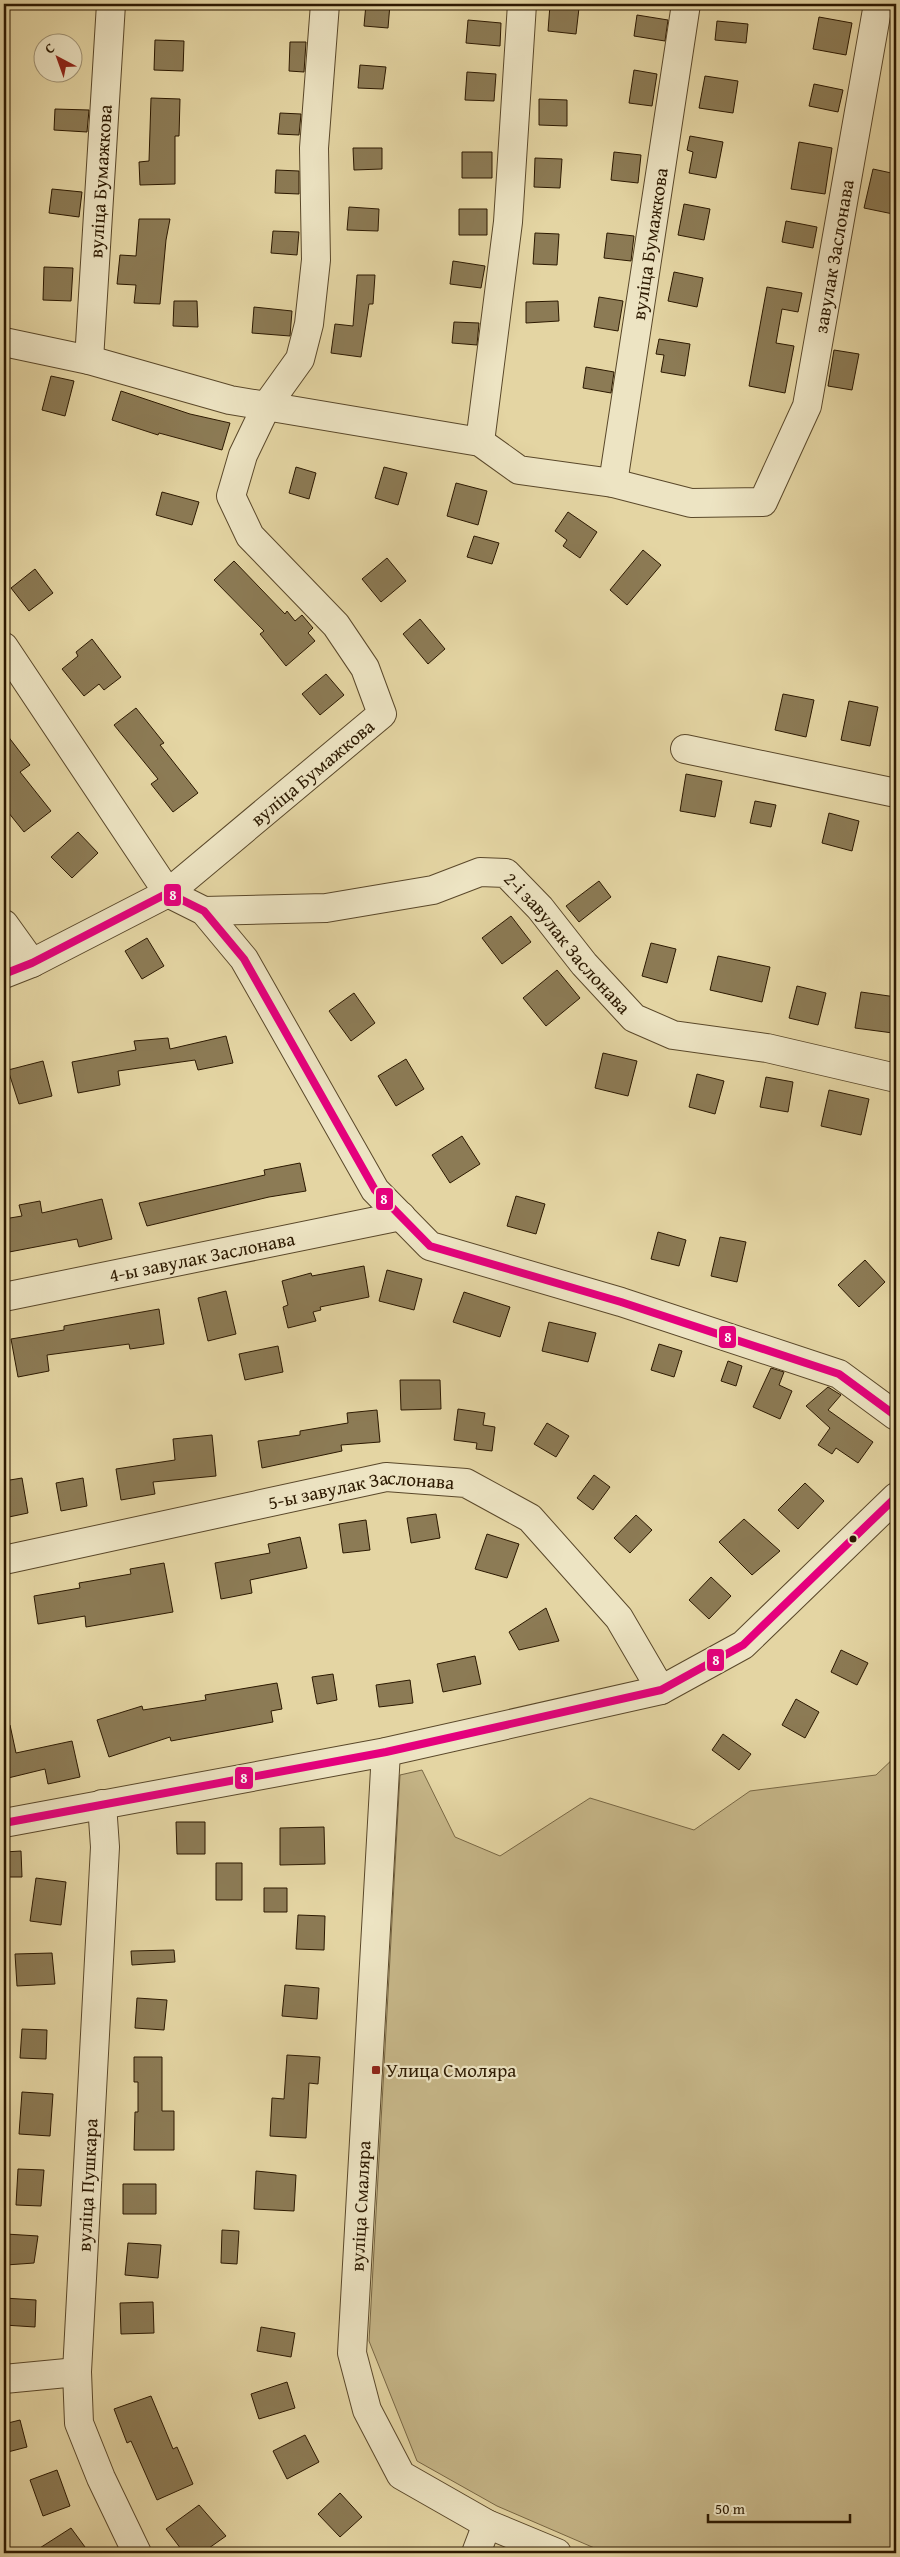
<svg xmlns="http://www.w3.org/2000/svg" width="900" height="2557" viewBox="0 0 900 2557" font-family="'Gentium Book Plus',serif">
<style>
.green{fill:#c5b587;stroke:#786744}
.building{fill:#8c7b55;stroke:#2c1901}
.lines{fill:none;stroke-linecap:round;stroke-linejoin:round}
.minor-casing{stroke:#5a482a;stroke-width:30}
.minor{stroke:#ede4c3;stroke-width:28}
.bus-1-casing{stroke:#ede4c3;stroke-width:11}
.bus-1{stroke:#e5007d;stroke-width:8}
.bus-dot{fill:#2c1901;stroke:#ede4c3;stroke-width:2}
.poi-dot{fill:#8f2418;stroke:#ede4c3;stroke-width:2}
.labels{text-anchor:middle;dominant-baseline:central;stroke-width:4.5;stroke-linejoin:round;paint-order:stroke}
.street-label{font-size:19px;fill:#2c1901;stroke:#ede4c3}
.poi-label{font-size:19px;fill:#2c1901;stroke:#ede4c3;text-anchor:start}
.line-badge{stroke:#ede4c3;stroke-width:2}
.badge-label{font-size:14px;text-anchor:middle;font-weight:bold;fill:#fff}
</style>
<rect width="100%" height="100%" fill="#e4d5a3"/>
<filter id="stains"><feTurbulence type="fractalNoise" baseFrequency=".004" numOctaves="4"/><feColorMatrix values="0 0 0 0 .2 0 0 0 0 .09 0 0 0 0 .02 0 0 0 .5 -.17"/></filter>
<radialGradient id="worn" r=".72"><stop offset=".6" stop-color="#630" stop-opacity="0"/><stop offset="1" stop-color="#630" stop-opacity=".3"/></radialGradient>
<path class="green" d="M896,1756V2553H606L497,2506L417,2461L369,2341L400,1775L422,1770L455,1837L500,1856L590,1798L694,1830L750,1791L876,1775Z"/>
<path class="building" d="M366,4H390L388,28L364,26Z
M550,5L579,8L576,34L548,31Z
M637,15L668,20L665,41L634,36Z
M819,17L852,23L846,55L813,49Z
M468,20L501,23L500,46L466,43Z
M717,21L748,24L746,43L715,40Z
M155,40L184,41L183,71L154,70Z
M290,42H306L304,72L289,71Z
M360,65L386,67L383,89L358,88Z
M634,70L657,74L652,106L629,103Z
M467,72L496,74L494,101L465,100Z
M705,76L738,81L733,113L699,108Z
M814,84L843,90L838,112L809,106Z
M151,98L180,99L179,136H175V184L140,185L139,162L149,161Z
M539,99L567,100V126L539,125Z
M55,109L89,110L87,132L54,130Z
M280,113L301,114L299,135L278,134Z
M690,136L723,142L716,178L689,173L693,152L687,150Z
M799,142L832,148L825,194L791,189Z
M353,148H382V169L354,170Z
M462,152H492V178H462Z
M614,152L641,155L638,183L611,180Z
M535,158L562,159L560,188L534,187Z
M873,169L896,174V200L893,214L864,208Z
M276,170L299,171V194L275,193Z
M52,189L82,192L79,217L49,213Z
M684,204L710,209L704,240L678,235Z
M349,207L379,209L378,231L347,230Z
M459,209H487V235H459Z
M139,219H170L166,240L160,304L134,303L136,285L117,284L120,255L136,256Z
M786,221L817,227L813,248L782,242Z
M273,231L299,232L297,255L271,253Z
M535,233L559,234L557,265L533,264Z
M607,233L634,236L631,261L604,258Z
M453,261L485,266L481,288L450,284Z
M44,267L73,268L71,301L43,300Z
M674,272L703,278L697,307L668,301Z
M357,275H375L373,304H369L361,357L331,353L335,324L353,326Z
M767,287L802,293L798,312L782,309L776,343L794,346L785,393L749,386Z
M599,297L623,301L618,331L594,327Z
M174,301H197L198,327L173,326Z
M558,301L559,321L526,323V302Z
M254,307L292,311L290,336L252,333Z
M454,322L479,323L477,345L452,343Z
M659,339L690,344L685,376L661,372L664,355L656,354Z
M834,350L859,354L852,390L828,386Z
M586,367L614,372L611,393L583,388Z
M51,376L74,381L65,416L42,410Z
M121,391L190,414L230,423L222,450L159,433L158,435L112,420Z
M296,467L316,473L309,499L289,493Z
M384,467L407,473L398,505L375,498Z
M456,483L487,491L478,525L447,516Z
M162,492L199,502L192,525L156,515Z
M568,512L597,532L580,558L563,546L567,540L555,531Z
M474,536L499,543L492,564L467,557Z
M643,550L661,565L627,605L610,590Z
M387,558L406,581L381,602L362,579Z
M234,561L285,614L287,611L295,621L302,615L313,628L308,633L315,641L286,666L260,634L264,631L214,580Z
M35,569L53,593L29,611L11,588Z
M420,619L445,649L428,664L403,634Z
M92,639L121,677L104,690L99,684L84,696L62,669L78,656L76,652Z
M326,674L344,695L320,715L302,694Z
M783,694L814,700L806,737L775,730Z
M849,701L878,707L870,746L841,740Z
M136,708L164,743L160,745L198,793L173,812L151,784L158,779L114,725Z
M4,731L30,765L20,772L51,811L24,832L4,807Z
M686,774L722,781L715,817L680,811Z
M755,801L776,805L771,827L750,823Z
M829,813L859,821L852,851L822,843Z
M78,832L98,853L72,878L51,857Z
M599,881L611,897L579,922L566,906Z
M511,916L531,942L502,964L482,938Z
M147,938L164,966L142,979L125,951Z
M651,943L676,949L667,983L642,976Z
M718,956L770,967L762,1002L710,990Z
M557,970L580,998L546,1026L523,998Z
M797,986L826,993L818,1025L789,1018Z
M861,992L896,997L893,1033L855,1028Z
M354,993L375,1023L351,1041L329,1011Z
M226,1036L233,1063L198,1070L195,1060L118,1071L120,1085L78,1093L72,1062L136,1050L134,1041L168,1038L170,1049Z
M603,1053L637,1061L628,1096L595,1088Z
M406,1059L424,1089L396,1106L378,1076Z
M43,1061L52,1096L19,1104L8,1070Z
M697,1074L724,1081L715,1114L689,1107Z
M766,1077L793,1082L788,1112L760,1107Z
M829,1090L869,1099L861,1135L821,1126Z
M462,1136L480,1164L450,1183L432,1155Z
M300,1163L306,1191L269,1197L147,1226L139,1203L265,1175L264,1170Z
M516,1196L545,1204L536,1234L507,1226Z
M102,1199L112,1239L79,1247L77,1239L4,1253V1219L22,1216L19,1205L40,1201L42,1213Z
M658,1232L686,1240L679,1266L651,1259Z
M720,1237L746,1242L737,1282L711,1276Z
M865,1260L885,1282L859,1307L838,1285Z
M364,1266L369,1297L320,1307L321,1310L313,1312L316,1321L288,1328L283,1307L288,1305L282,1281L311,1273L312,1276Z
M387,1270L422,1279L414,1310L379,1301Z
M226,1291L236,1334L208,1341L198,1298Z
M464,1292L510,1307L500,1337L453,1322Z
M159,1309L164,1344L130,1349L129,1344L47,1355L49,1371L18,1377L11,1339L64,1330V1326Z
M549,1322L596,1333L588,1362L542,1351Z
M659,1344L682,1351L674,1377L651,1370Z
M278,1346L283,1372L245,1380L239,1354Z
M728,1361L742,1366L736,1386L721,1381Z
M771,1368L784,1372L779,1385L792,1391L780,1419L753,1407Z
M400,1380H440L441,1409L401,1410Z
M828,1387L841,1395L828,1410L873,1442L858,1463L836,1448L832,1454L818,1445L830,1428L806,1406Z
M458,1409L485,1413L483,1425L495,1427L492,1451L476,1449L477,1443L454,1440Z
M377,1410L380,1442L341,1445L342,1451L262,1468L258,1441L300,1435V1431L348,1423L347,1413Z
M547,1423L569,1436L556,1457L534,1444Z
M212,1435L216,1476L153,1482L155,1494L121,1500L116,1469L175,1460L173,1439Z
M594,1475L610,1487L593,1510L577,1498Z
M22,1478L28,1513L4,1518V1481Z
M83,1478L87,1506L61,1511L56,1483Z
M805,1483L824,1501L798,1529L778,1510Z
M436,1514L440,1538L411,1543L407,1518Z
M636,1515L652,1530L630,1553L614,1538Z
M744,1519L780,1551L752,1575L719,1542Z
M366,1520L370,1550L343,1553L339,1524Z
M487,1534L519,1544L507,1578L475,1569Z
M300,1537L307,1568L250,1580L252,1593L221,1599L215,1563L270,1553L268,1544Z
M164,1563L173,1612L86,1627L85,1616L38,1624L34,1596L80,1588L79,1583L131,1574L130,1569Z
M711,1577L731,1596L709,1619L689,1600Z
M546,1608L559,1641L519,1650L509,1632Z
M841,1650L868,1663L857,1685L831,1672Z
M475,1656L481,1684L443,1692L437,1664Z
M333,1674L337,1700L317,1704L312,1677Z
M410,1680L413,1703L379,1707L376,1685Z
M277,1683L282,1709L271,1711L273,1722L171,1741L170,1737L109,1757L97,1720L142,1706L143,1710L206,1700L205,1695Z
M796,1699L819,1712L805,1738L782,1725Z
M10,1725L16,1753L72,1741L80,1777L48,1784L45,1769L4,1779V1726Z
M723,1734L751,1754L739,1770L712,1750Z
M176,1822H205V1854H177Z
M324,1827L325,1864L280,1865V1828Z
M21,1851L22,1877H5L4,1852Z
M216,1863H242V1900H216Z
M36,1878L66,1882L61,1925L30,1921Z
M264,1888H287V1912H264Z
M298,1915L325,1916L324,1950L296,1949Z
M174,1950L175,1962L132,1965L131,1951Z
M52,1953L55,1984L17,1986L15,1954Z
M285,1985L319,1988L317,2019L282,2016Z
M137,1998L167,2000L164,2030L135,2028Z
M22,2029L47,2030L46,2059L20,2058Z
M287,2055L320,2057L318,2084L309,2083L306,2138L270,2136L272,2098L284,2099Z
M134,2057H162V2111H174V2150H134L135,2112H138V2082H134Z
M22,2092L53,2094L50,2136L19,2134Z
M18,2169L44,2170L41,2206L16,2205Z
M256,2171L296,2175L294,2211L254,2209Z
M123,2184H156V2214H123Z
M222,2230L239,2231L237,2264L221,2263Z
M6,2234L38,2236L34,2263L6,2265Z
M128,2243L161,2245L158,2278L125,2275Z
M4,2298L36,2300L35,2327L4,2325Z
M153,2302L154,2333L121,2334L120,2303Z
M261,2327L295,2333L291,2357L257,2351Z
M287,2382L295,2408L259,2419L251,2394Z
M151,2396L173,2449L177,2447L193,2484L157,2500L131,2441L127,2443L114,2409Z
M20,2420L27,2447L4,2453V2424Z
M305,2435L319,2462L287,2479L273,2451Z
M57,2470L70,2506L43,2516L30,2480Z
M340,2493L362,2517L340,2537L318,2514Z
M199,2505L226,2536L202,2553H184L166,2529Z
M71,2528L85,2547L75,2553H32Z"/>
<g class="lines">
<g class="minor-casing">
<g id="minor">
<path id="s1" d="M4,342L89,360L230,400L480,442L519,470L613,483L691,503L763,502L807,406L878,4"/>
<path id="s2" d="M89,360L111,4"/>
<path d="M480,442L508,222L522,4"/>
<path id="s3" d="M613,483L686,4"/>
<path d="M4,647L168,893"/>
<path d="M685,749L896,793"/>
<path d="M168,893L204,911L244,959L375,1190L430,1246L621,1302L839,1374L896,1416"/>
<path id="s4" d="M204,911L326,908L433,890L480,872L506,873L540,908L584,964L634,1018L673,1035L767,1048L896,1078"/>
<path d="M4,924L32,963"/>
<path id="s5" d="M4,974L32,963L168,893L382,714L365,668L336,625L250,536L231,496L243,455L267,405L300,359L309,324L316,260L314,148L325,4"/>
<path id="s6" d="M4,1297L401,1216"/>
<path id="s7" d="M4,1560L386,1477L466,1483L530,1518L619,1618L661,1690"/>
<path d="M386,1752L352,2353L367,2410L401,2475L487,2524L557,2553"/>
<path d="M102,1804L105,1847L77,2372L79,2423L101,2478L137,2553"/>
<path d="M4,1823L386,1752L661,1690L743,1645L896,1497"/>
<path d="M4,2379L77,2372"/>
<path d="M476,2553L487,2524"/>
</g>
</g>
<use href="#minor" class="minor"/>
<g class="bus-1-casing">
<path id="bus-1" d="M4,974L32,963L168,893L204,911L244,959L375,1190L430,1246L621,1302L839,1374L896,1416
M4,1823L386,1752L661,1690L743,1645L896,1497"/>
</g>
<use href="#bus-1" class="bus-1"/>
</g>
<circle class="bus-dot" cx="853" cy="1539" r="4.5"/>
<rect class="poi-dot" x="371" y="2065" width="10" height="10" rx="2.5"/>
<g class="labels">
<g class="street-label">
<text stroke="none"><textPath href="#s2" startOffset="179">вуліца Бумажкова</textPath></text>
<text stroke="none"><textPath href="#s3" startOffset="242">вуліца Бумажкова</textPath></text>
<text stroke="none"><textPath href="#s1" startOffset="1040">завулак Заслонава</textPath></text>
<text stroke="none"><textPath href="#s5" startOffset="371">вуліца Бумажкова</textPath></text>
<text stroke="none"><textPath href="#s4" startOffset="400">2-і завулак Заслонава</textPath></text>
<text stroke="none"><textPath href="#s6" startOffset="202">4-ы завулак Заслонава</textPath></text>
<text stroke="none"><textPath href="#s7" startOffset="365">5-ы завулак Заслонава</textPath></text>
<text transform="translate(87 2185) rotate(-87)">вуліца Пушкара</text>
<text transform="translate(360 2206) rotate(-87)">вуліца Смаляра</text>
</g>
<g class="poi-label">
<text x="386" y="2070">Улица Смоляра</text>
</g>
</g>
<g class="line-badge">
<rect x="163" y="883" width="19" height="24" rx="5" fill="#e5007d"/>
<rect x="375" y="1187" width="19" height="24" rx="5" fill="#e5007d"/>
<rect x="718" y="1325" width="19" height="24" rx="5" fill="#e5007d"/>
<rect x="706" y="1648" width="19" height="24" rx="5" fill="#e5007d"/>
<rect x="234" y="1766" width="20" height="24" rx="5" fill="#e5007d"/>
</g>
<g class="badge-label">
<text x="173" y="900">8</text>
<text x="384" y="1204">8</text>
<text x="728" y="1342">8</text>
<text x="716" y="1665">8</text>
<text x="244" y="1783">8</text>
</g>
<rect width="900" height="2557" fill="none" stroke="#e4d5a3" stroke-width="20"/>
<rect x="5" y="5" width="890" height="2547" fill="none" stroke="#2c1901" stroke-width="2.5"/>
<rect x="10" y="10" width="880" height="2537" fill="none" stroke="#2c1901"/>
<g transform="translate(58 58) rotate(319)"><circle r="24" fill="#ede4c3" stroke="#a09375"/>
<path d="M0-4L9 19L0 12L-9 19Z" fill="#8f2418"/>
<text y="-8" font-size="14" font-weight="bold" text-anchor="middle" fill="#2c1901">С</text>
</g>
<path d="M708 2514v8h142v-8" fill="none" stroke="#2c1901" stroke-width="2.5"/>
<text x="715" y="2514" font-size="15" fill="#2c1901" stroke="#ede4c3" stroke-width="4" paint-order="stroke">50 m</text>
<rect width="100%" height="100%" filter="url(#stains)"/>
<rect width="100%" height="100%" fill="url(#worn)"/>
</svg>
